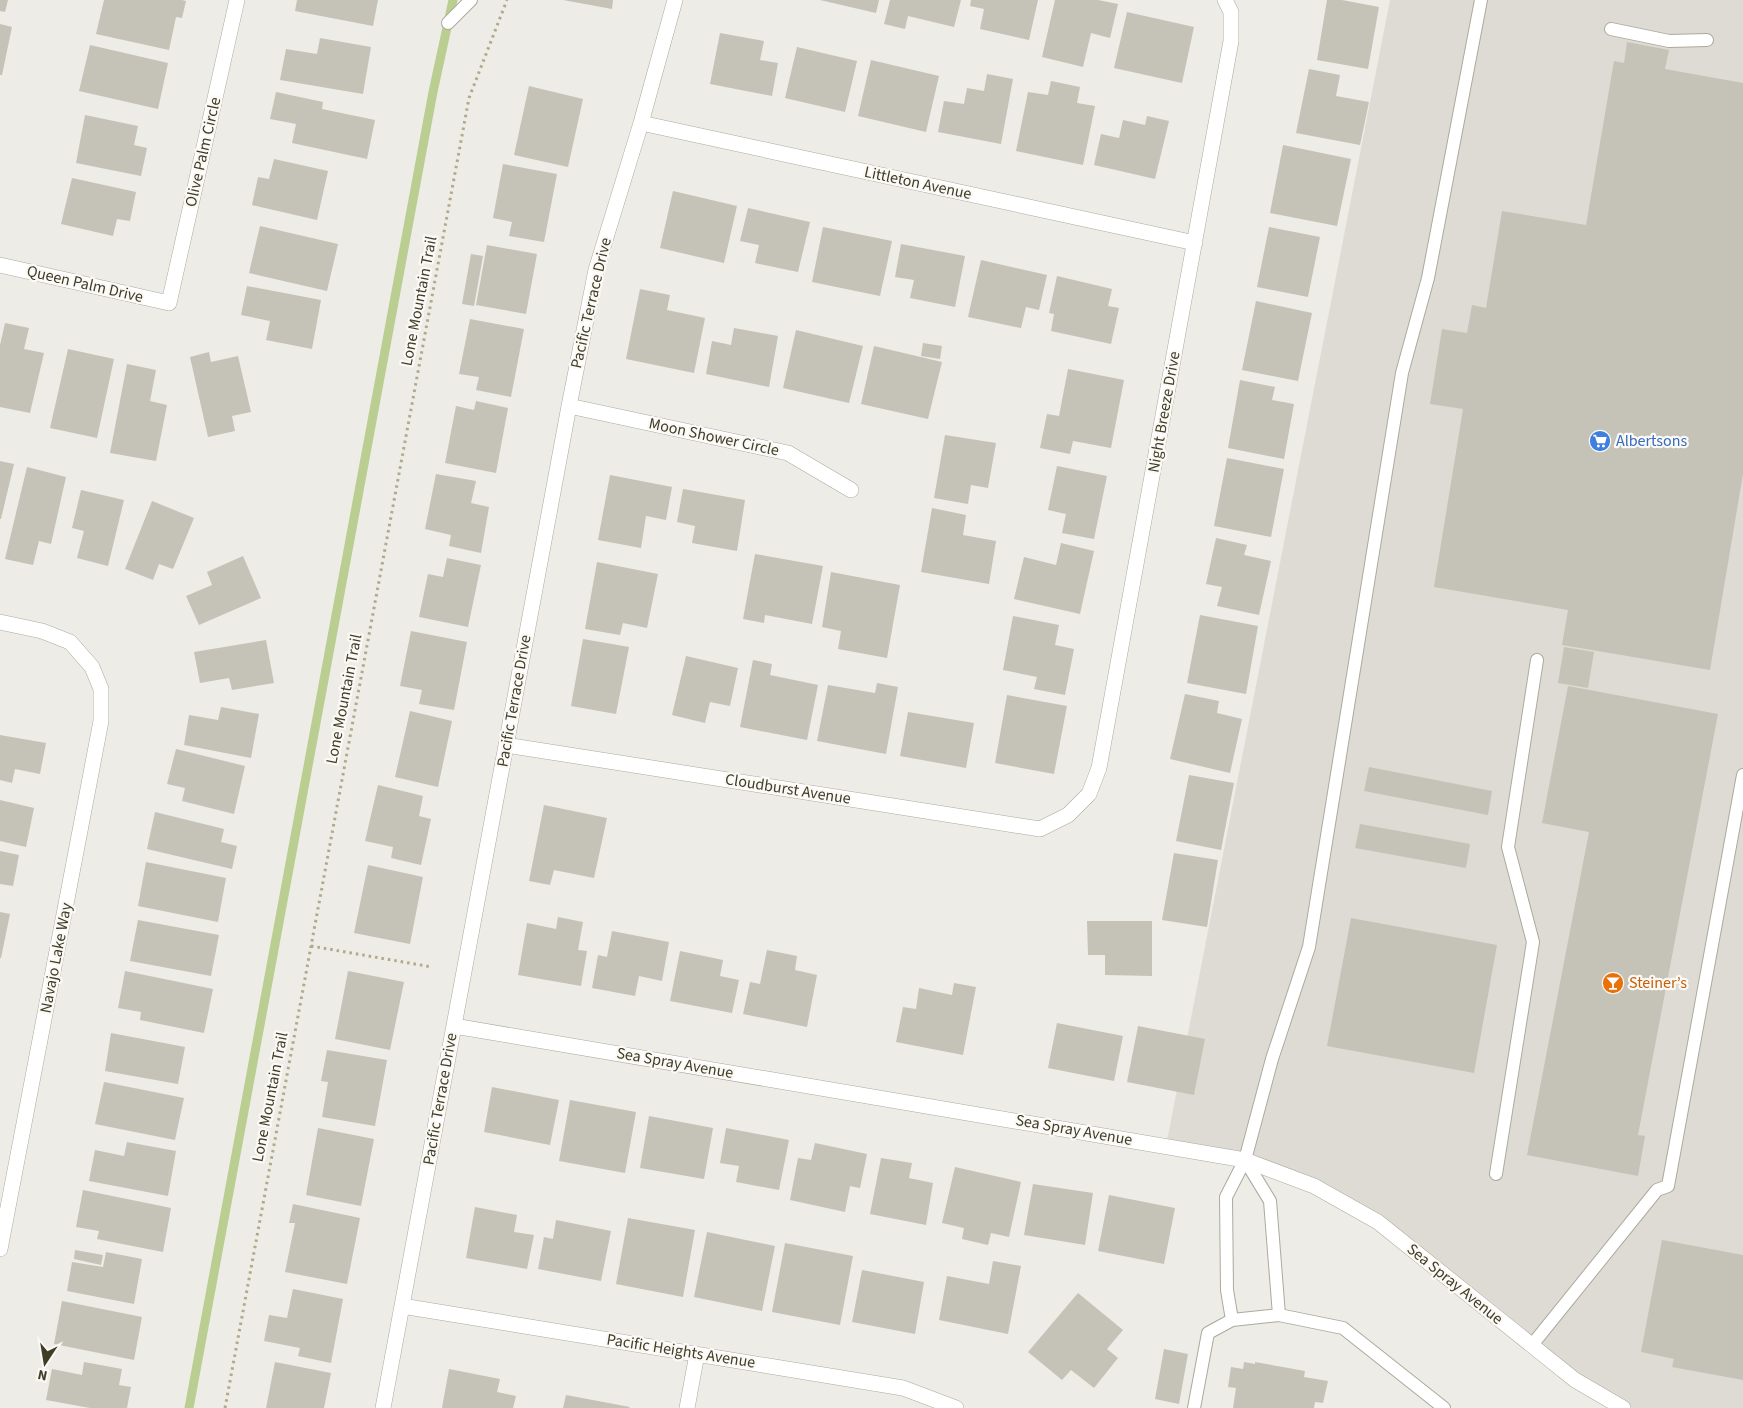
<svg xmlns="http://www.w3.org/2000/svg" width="1743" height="1408" viewBox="0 0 1743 1408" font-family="'Source Sans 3',sans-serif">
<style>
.built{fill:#dedbd4}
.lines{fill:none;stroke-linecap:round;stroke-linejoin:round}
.stream{stroke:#bace92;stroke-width:9}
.building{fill:#c5c2b8}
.lane-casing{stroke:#acaa9d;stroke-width:14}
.street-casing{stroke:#acaa9d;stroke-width:16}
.path{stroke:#afaa89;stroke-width:3;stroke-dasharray:2.5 4;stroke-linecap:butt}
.lane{stroke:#fff;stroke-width:12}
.street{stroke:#fff;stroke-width:15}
.labels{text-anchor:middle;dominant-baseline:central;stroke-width:4.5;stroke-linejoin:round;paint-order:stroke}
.street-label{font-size:16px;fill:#3f3d26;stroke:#faf9f6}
.shop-label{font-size:16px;fill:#366cbe;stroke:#faf9f6;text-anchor:start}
.food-label{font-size:16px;fill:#c56008;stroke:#faf9f6;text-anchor:start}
</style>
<rect width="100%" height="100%" fill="#eeece6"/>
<path class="built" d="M1390,0H1743V1408H1623L1378,1222L1314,1186L1166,1146Z"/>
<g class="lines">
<path class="stream" d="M189,1408L433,92L453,0"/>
</g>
<path class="building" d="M0,0H8L5,12L0,11Z
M104,0H182L186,1L182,18L176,17L169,50L96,34Z
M297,0H378L373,26L295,11Z
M563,0H613L612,9Z
M820,0H879L876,13Z
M890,0H961L954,27L908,16L905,29L884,24Z
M971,0H1038L1029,40L980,29L984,9L970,6Z
M1055,0H1098L1118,4L1110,38L1091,33L1083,67L1042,57Z
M1327,0H1342L1379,7L1368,69L1317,60Z
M1127,12L1194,27L1182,83L1114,68Z
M0,24L12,27L2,75H0Z
M720,33L764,41L760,60L778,63L772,96L710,84Z
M320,38L371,47L363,94L280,80L286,49L317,54Z
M1627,42L1669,50L1665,69L1743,83V474L1710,670L1562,645L1568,610L1434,587L1463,409L1430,404L1442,329L1467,333L1472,305L1486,308L1502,211L1586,225L1614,61L1624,63Z
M90,45L168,63L158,109L79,91Z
M797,47L857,61L845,112L785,98Z
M871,60L939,76L926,132L858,116Z
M1309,69L1340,75L1336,96L1369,102L1360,145L1296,133Z
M987,74L1013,79L1001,144L938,132L944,101L964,104L967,88L984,91Z
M1051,81L1080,87L1077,103L1095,106L1083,165L1016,151L1028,92L1048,95Z
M529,86L583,99L568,167L514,155Z
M276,92L323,102L322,109L375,120L367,159L292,143L296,124L270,119Z
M85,115L138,126L134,145L147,148L141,176L76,163Z
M1147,116L1169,121L1155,179L1094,165L1101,134L1119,138L1123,120L1145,125Z
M1283,145L1351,159L1337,226L1270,213Z
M274,159L328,171L317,220L252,205L258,177L269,179Z
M503,164L557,174L544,242L509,236L512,222L493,218Z
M72,178L136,192L130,221L117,219L113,236L61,224Z
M673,191L737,206L724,263L660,248Z
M748,208L810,222L798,272L755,263L759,245L740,241Z
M260,226L338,244L327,291L249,273Z
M823,227L892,241L880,296L812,282Z
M1269,227L1320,237L1308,297L1257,287Z
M901,244L965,256L955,307L910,298L914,280L895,277Z
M487,245L537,254L526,314L476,305Z
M471,254L483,256L474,306L462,304Z
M981,260L1047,275L1039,310L1026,307L1021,328L968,317Z
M1057,276L1112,289L1108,306L1119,308L1111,344L1051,331L1054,314L1049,313Z
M247,286L321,300L312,349L266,340L270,321L241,315Z
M640,289L670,295L667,310L705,318L694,373L626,359Z
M1256,301L1312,313L1298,381L1242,370Z
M470,319L524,329L511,397L476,390L479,377L459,374Z
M5,323L29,328L24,349L44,353L30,413L0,407V345Z
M734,328L778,336L769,387L706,374L712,341L731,345Z
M796,330L863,346L849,403L783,388Z
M923,343L942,346L940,359L921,356Z
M874,346L942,362L928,419L861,404Z
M68,349L114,359L97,438L50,428Z
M209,352L211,362L238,356L251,412L232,416L235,431L208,437L190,357Z
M127,364L156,370L150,401L167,405L156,461L110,453Z
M1068,369L1124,380L1111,448L1073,441L1070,454L1040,448L1047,414L1059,416Z
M1240,380L1275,387L1272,400L1294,404L1284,459L1228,448Z
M476,401L508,408L496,473L445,463L456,406L474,410Z
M945,435L996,443L988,488L971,485L968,504L934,498Z
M1227,458L1284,469L1271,537L1214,526Z
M0,461L14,464L1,519H0Z
M1057,466L1107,476L1094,539L1062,533L1066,514L1048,510Z
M27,467L66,477L51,544L39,541L33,565L5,559Z
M436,474L476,481L471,503L489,507L481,553L449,546L451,535L425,529Z
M610,475L672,487L666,520L646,516L641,548L598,540Z
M683,489L745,500L737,551L692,543L695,526L677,522Z
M81,490L124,500L108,566L77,558L84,531L72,528Z
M152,501L194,518L173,569L159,564L153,580L125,569Z
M932,508L966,515L963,535L996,541L989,584L921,572Z
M1216,538L1247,545L1244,555L1271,561L1259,615L1217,606L1222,587L1206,584Z
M1061,543L1094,551L1080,614L1014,599L1024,557L1056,565Z
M755,554L823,566L812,624L765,615L764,623L743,619Z
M243,556L261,598L199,625L186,596L212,585L207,572Z
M447,558L481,565L468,627L419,617L428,574L443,577Z
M597,562L658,574L647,628L623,623L620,635L585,629Z
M831,572L900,585L887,658L838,649L841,631L822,627Z
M1200,615L1258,626L1246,694L1187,683Z
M1013,616L1059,625L1055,645L1074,649L1065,695L1034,689L1037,677L1003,670Z
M411,631L467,642L454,710L419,704L422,690L400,686Z
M583,639L629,647L616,714L571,706Z
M266,640L274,683L232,690L229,678L200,683L194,652Z
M1564,647L1594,652L1588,688L1558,683Z
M686,656L738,668L730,706L710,702L705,723L672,715Z
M753,660L772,664L770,675L818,685L807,740L740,727Z
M877,683L898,687L886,754L817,741L828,685L875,693Z
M1568,686L1718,714L1638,1135L1645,1136L1638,1176L1527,1155L1589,832L1542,823Z
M1185,694L1219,701L1217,713L1242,719L1230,773L1170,759Z
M1007,695L1067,706L1054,774L995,763Z
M221,707L259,714L251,758L184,745L189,715L218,720Z
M410,711L452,721L438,787L395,777Z
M908,712L974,723L966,768L900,756Z
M0,735L46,743L40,774L15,769L12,783L0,780Z
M176,749L245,766L234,814L182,801L185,788L167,784Z
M1369,767L1492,791L1488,815L1364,791Z
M1189,775L1234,783L1221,850L1176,841Z
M378,785L423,796L419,816L431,819L421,865L391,858L393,847L365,841Z
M0,800L34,808L26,847L0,841Z
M544,805L607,818L594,878L554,870L550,885L529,881Z
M155,812L224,829L221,842L237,846L232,869L147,849Z
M1360,824L1470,844L1466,868L1355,848Z
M0,851L19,855L13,886L0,884Z
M1174,853L1218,860L1207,927L1162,920Z
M146,862L226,878L218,922L138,906Z
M368,865L423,877L410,944L354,933Z
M0,912L10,914L1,958H0Z
M558,917L583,922L578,950L587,951L581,986L518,975L527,923L556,929Z
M1351,918L1497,945L1474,1073L1327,1046Z
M138,920L219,935L211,976L130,961Z
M1087,921H1152V976L1105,975V955H1088Z
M612,931L669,942L662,981L639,976L635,996L592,988L598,955L607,957Z
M767,950L797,956L795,970L817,975L807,1027L743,1014L750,982L760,984Z
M680,951L723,960L720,976L739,980L732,1013L670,1001Z
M125,971L213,989L204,1033L140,1020L141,1012L118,1008Z
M348,971L404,982L390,1050L335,1039Z
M954,983L976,987L963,1055L896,1042L903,1007L916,1009L919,988L952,995Z
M1057,1023L1123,1036L1114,1081L1048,1068Z
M1138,1026L1205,1039L1194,1095L1127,1082Z
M111,1033L185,1047L178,1084L105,1071Z
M327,1050L387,1060L375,1126L322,1117L328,1082L321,1081Z
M104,1082L184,1098L175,1140L95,1124Z
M492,1087L559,1100L550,1145L484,1132Z
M570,1100L636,1112L625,1173L559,1161Z
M649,1116L713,1128L704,1179L640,1168Z
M318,1128L374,1139L361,1206L306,1195Z
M726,1128L789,1140L779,1190L736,1182L739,1166L720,1163Z
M127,1142L176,1151L168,1196L89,1181L95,1150L124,1156Z
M815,1143L867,1154L860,1188L850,1186L845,1212L790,1200L798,1158L811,1160Z
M881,1158L912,1163L909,1178L933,1183L926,1225L870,1214Z
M955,1167L1021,1182L1009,1237L991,1233L988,1245L962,1239L964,1228L942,1223Z
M1033,1184L1093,1193L1085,1245L1024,1235Z
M83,1190L171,1208L163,1252L97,1239L99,1231L76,1227Z
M1109,1195L1175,1208L1164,1264L1098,1251Z
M293,1204L360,1218L347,1284L285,1272L295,1223H289Z
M475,1207L517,1215L514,1232L534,1235L527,1269L466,1258Z
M628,1218L695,1230L683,1297L616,1284Z
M556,1220L611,1231L601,1281L538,1269L544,1237L553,1239Z
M707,1232L775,1246L762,1311L694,1297Z
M1662,1240L1743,1255V1380L1672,1367L1674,1359L1641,1352Z
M785,1243L853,1256L840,1325L772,1312Z
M75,1250L103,1255L101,1265L74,1259Z
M106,1252L142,1259L134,1304L67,1291L72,1262L103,1267Z
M993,1261L1021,1266L1008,1334L939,1320L947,1276L989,1284Z
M862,1270L924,1282L915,1334L852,1322Z
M293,1289L343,1299L331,1363L298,1356L300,1348L264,1341L269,1315L287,1318Z
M1078,1293L1123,1330L1107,1349L1118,1358L1094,1388L1071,1370L1062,1380L1028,1352Z
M62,1301L142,1317L134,1360L54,1344Z
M1164,1349L1188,1354L1179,1404L1155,1399Z
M84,1362L122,1369L119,1385L131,1387L127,1408H90L46,1400L52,1369L82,1375Z
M275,1362L331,1373L324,1408H266Z
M1244,1362L1255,1364V1362L1305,1371L1304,1377L1328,1381L1323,1403L1315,1402L1314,1408H1233L1236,1388L1228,1387L1231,1367L1243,1369Z
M449,1369L500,1379L497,1392L516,1396L513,1408H442Z
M566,1395L630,1407L629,1408H563Z"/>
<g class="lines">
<g class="lane-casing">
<path id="lane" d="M448,23L471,0
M1611,29L1669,41L1707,40
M1245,1160L1270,1201L1279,1315
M1496,1174L1533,942L1508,847L1537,660
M1232,1320L1227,1290L1226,1197L1245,1160L1272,1059L1309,947L1402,373L1428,278L1481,0
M1532,1345L1657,1190L1668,1186L1743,775
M1194,1408L1208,1333L1232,1320L1279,1315L1343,1328L1444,1408"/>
</g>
<g class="street-casing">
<path id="street" d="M641,123L1195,243
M0,265L169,303L237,0
M569,406L788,453L851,490
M0,622L42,631L70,642L92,667L101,689V721L0,1249
M506,745L1040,829L1068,815L1089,794L1099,768L1231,41V12L1225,0
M454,1026L1245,1160L1314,1186L1378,1222L1575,1380L1623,1408
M402,1306L903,1388L956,1408
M383,1408L569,406L596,270L641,123L675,0
M687,1408L697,1354"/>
</g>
<path class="path" d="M311,946L432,967
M225,1408L469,98L507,0"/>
<use href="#lane" class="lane"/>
<use href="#street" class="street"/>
</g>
<defs>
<g id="supermarket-disc" transform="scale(1.125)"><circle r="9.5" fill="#3f7fe0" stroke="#faf9f6"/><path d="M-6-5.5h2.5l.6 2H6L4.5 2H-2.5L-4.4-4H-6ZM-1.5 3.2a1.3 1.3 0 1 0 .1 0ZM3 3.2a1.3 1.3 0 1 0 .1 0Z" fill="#fff"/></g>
<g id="bar-disc" transform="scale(1.125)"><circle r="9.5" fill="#e8710a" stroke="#faf9f6"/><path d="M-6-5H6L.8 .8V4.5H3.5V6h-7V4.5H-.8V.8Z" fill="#fff"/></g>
</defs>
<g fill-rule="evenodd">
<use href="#supermarket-disc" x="1600" y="441"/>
<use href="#bar-disc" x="1613" y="983"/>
</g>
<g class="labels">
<g class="street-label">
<text transform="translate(203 152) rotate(-77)">Olive Palm Circle</text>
<text transform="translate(918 183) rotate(12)">Littleton Avenue</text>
<text transform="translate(85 284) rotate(13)">Queen Palm Drive</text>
<text transform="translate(419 301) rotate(-79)">Lone Mountain Trail</text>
<text transform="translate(591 303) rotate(-77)">Pacific Terrace Drive</text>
<text transform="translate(1164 412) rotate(-80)">Night Breeze Drive</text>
<text transform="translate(714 437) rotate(12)">Moon Shower Circle</text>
<text transform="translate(344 699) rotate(-79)">Lone Mountain Trail</text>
<text transform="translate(514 701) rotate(-80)">Pacific Terrace Drive</text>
<text transform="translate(788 789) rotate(9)">Cloudburst Avenue</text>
<text transform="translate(56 958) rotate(-79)">Navajo Lake Way</text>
<text transform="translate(675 1063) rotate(10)">Sea Spray Avenue</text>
<text transform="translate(270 1097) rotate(-79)">Lone Mountain Trail</text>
<text transform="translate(440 1099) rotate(-80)">Pacific Terrace Drive</text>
<text transform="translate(1074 1130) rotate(10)">Sea Spray Avenue</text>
<text transform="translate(1455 1284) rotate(39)">Sea Spray Avenue</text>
<text transform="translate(681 1351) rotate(9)">Pacific Heights Avenue</text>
</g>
<g class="shop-label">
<text x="1616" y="441">Albertsons</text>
</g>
<g class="food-label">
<text x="1629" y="983">Steiner’s</text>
</g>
</g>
<g transform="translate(45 1363) rotate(192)" stroke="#faf9f6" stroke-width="4" paint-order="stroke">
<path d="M0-4L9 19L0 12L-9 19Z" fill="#3f3d26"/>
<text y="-8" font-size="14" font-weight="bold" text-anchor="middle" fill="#3f3d26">N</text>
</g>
</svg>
